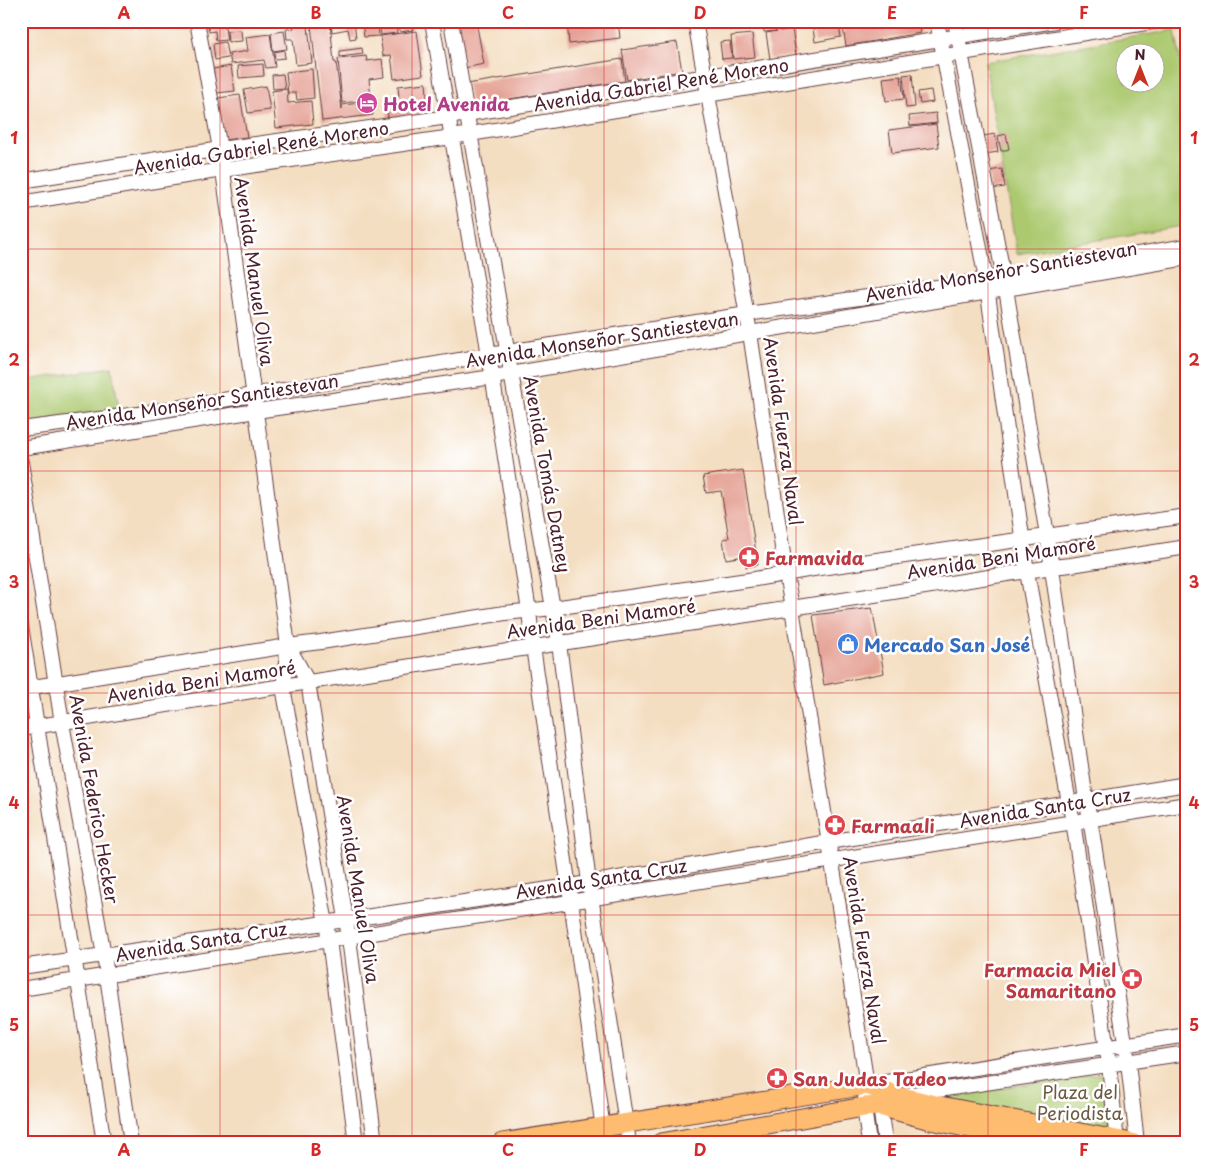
<svg xmlns="http://www.w3.org/2000/svg" width="1208" height="1164" viewBox="0 0 1208 1164" font-family="'Playpen Sans',sans-serif">
<style>
.green{fill:#acc96f;stroke:#7b744d;fill-rule:evenodd}
.building{fill:#e5a194}
.lines{fill:none;stroke-linecap:round;stroke-linejoin:round}
.minor-casing{stroke:#643c42;stroke-width:16}
.major-casing{stroke:#643c42;stroke-width:21}
.minor{stroke:#fff;stroke-width:14}
.major{stroke:#fdbc70;stroke-width:19}
.grid{fill:none;stroke:#d62828;stroke-width:1;stroke-opacity:0.55}
.labels{text-anchor:middle;dominant-baseline:central;stroke-width:5;stroke-linejoin:round;paint-order:stroke}
.street-label{font-size:18px;fill:#4a1f2b;stroke:#fff}
.hotel-label{font-size:18px;font-weight:bold;fill:#b23c85;stroke:#fff;text-anchor:start}
.health-label{font-size:18px;font-weight:bold;fill:#be3a42;stroke:#fff;text-anchor:start}
.shop-label{font-size:18px;font-weight:bold;fill:#366cbe;stroke:#fff;text-anchor:start}
.park-label{font-size:18px;fill:#6c5a43;stroke:#fff}
.neatline{fill:none;stroke:#d62828;stroke-width:2}
.grid-label{font-size:16px;text-anchor:middle;font-weight:bold;fill:#d62828}
</style>
<rect width="100%" height="100%" fill="#fff"/>
<filter id="ink" filterUnits="userSpaceOnUse"><feTurbulence type="fractalNoise" baseFrequency=".02" numOctaves="2"/><feDisplacementMap in="SourceGraphic" scale="10" xChannelSelector="R" yChannelSelector="G"/><feConvolveMatrix kernelMatrix="1 2 1 2 8 2 1 2 1" color-interpolation-filters="sRGB"/></filter>
<filter id="wash" filterUnits="userSpaceOnUse"><feTurbulence type="fractalNoise" baseFrequency=".0096" numOctaves="4" result="noise"/><feDisplacementMap in="SourceGraphic" scale="20" xChannelSelector="R" yChannelSelector="G"/><feGaussianBlur stdDeviation="1.12" result="paint"/><feColorMatrix in="noise" values="0 0 0 0 0 0 0 0 0 0 0 0 0 0 0 0 0 1.4 0 .05"/><feComposite in="paint" operator="in"/></filter>
<g filter="url(#wash)">
<rect width="100%" height="100%" fill="#f4dec1"/>
<path class="green" d="M1175,30L1187,97V225L1017,254L985,62ZM1126,52H1156V82H1126Z
M112,367L119,409L21,424V381Z
M1103,1073L1110,1132L943,1100L945,1096Z"/>
<g id="blocks">
<path class="building" d="M207,21H224L227,40L216,41L215,31L209,32Z
M293,21H310V26H308L312,63L296,65L293,39H287L286,29L294,28Z
M336,21H354L356,38L350,39L348,29L332,32L331,22Z
M362,21H382V22L378,23L379,36L364,37Z
M399,21H412L413,30L400,32Z
M456,21H476L484,64L464,68Z
M567,21H618L620,38L569,44Z
M763,21H791L792,27L779,29L780,31L792,29L796,55L770,59L766,33L777,31L764,32Z
M812,21H838L841,37L815,42Z
M842,21H864L865,23L873,21H893V26L918,21L920,33L846,46Z
M330,23L334,62H336L342,109V105L371,102L373,115L322,121L311,25Z
M396,23L397,33L381,35L380,25Z
M241,30L242,41L228,42L227,31Z
M284,31L287,49L273,51L271,33Z
M417,31L423,75L394,79L391,55L383,56L380,36Z
M270,34L275,67L266,68L264,60L231,64L229,54L248,51L246,37Z
M752,34L755,57L733,59L731,36Z
M730,41L732,58L722,59L720,42Z
M225,42L228,58L215,60L213,44Z
M677,42L682,71L627,80L622,50Z
M362,48L363,54L340,57V51Z
M284,50L285,58L275,59L274,52Z
M366,56L367,61L382,59L384,77L369,79L371,100L342,103L338,59Z
M622,59L625,81L471,105L467,84Z
M263,64L264,76L239,78L238,66Z
M231,66L235,91L217,93L213,69Z
M312,69L314,98L297,100L296,93H288L286,72Z
M283,74L285,88L273,89L272,75Z
M912,74L915,107L906,108L903,75Z
M901,76L904,99L886,101L883,78Z
M426,83L428,107L422,114L388,118L386,99L399,97L398,86Z
M266,86L270,110L248,113L244,90Z
M287,89L288,103L311,101L313,124L276,128L272,91Z
M931,90L933,102L920,104L918,92Z
M240,95L247,137L225,140L218,98Z
M936,113L937,123L910,126L909,116Z
M936,124L939,147L892,153L889,130Z
M995,134L998,152L985,154L983,136Z
M1006,134L1009,149L1001,151L998,136Z
M1002,169L1005,187L991,189L988,171Z
M743,470L758,565L746,567L745,556L726,559L723,539L729,538L721,491L706,493L703,476Z
M872,608L884,673L824,685L813,615Z"/>
</g>
</g>
<g filter="url(#ink)">
<use href="#blocks" fill-opacity="0" stroke="#643c42" stroke-width="1"/>
<g class="lines">
<g class="minor-casing">
<path id="minor" d="M197,21L220,149L288,646L283,687L329,940L356,1143
M432,21L489,355L529,611L533,647L571,901L605,1143
M451,21L511,373L553,608L559,643L589,883L629,1143
M695,21L750,333L786,574L792,608L867,1085L1187,1035
M937,21L986,280L1027,572L1069,803L1073,821L1109,1064L1117,1143
M955,21L1006,289L1047,535L1086,800L1090,818L1128,1062L1137,1143
M1186,21L1187,25
M21,181L220,149L448,117L1055,21
M21,203L222,170L452,137L1158,21
M21,429L146,413L489,355L747,314L986,280L1003,276L1187,246
M21,448L256,411L493,377L1187,258
M21,462L62,723L104,955L131,1143
M21,626L104,1143
M288,646L308,682L349,938L375,1143
M21,689L288,646L321,642L505,613L553,608L755,579L813,569L1187,516
M21,729L264,689L508,651L760,613L1052,567L1071,565L1187,547
M21,967L345,920L589,883L828,842L1187,784
M21,989L1187,804
M905,1095L1187,1053
M869,1143L864,1107L867,1085L880,1106L885,1143"/>
</g>
<g class="major-casing">
<path id="major" d="M502,1143L867,1085L898,1096L935,1105L1132,1143
M661,1143L864,1107L880,1106L931,1120L1042,1143"/>
</g>
<use href="#minor" class="minor"/>
<use href="#major" class="major"/>
</g>
</g>
<path class="grid" d="M220,21V1143M412,21V1143M604,21V1143M796,21V1143M988,21V1143M21,249H1187M21,471H1187M21,693H1187M21,915H1187"/>
<defs>
<g id="hotel-disc" transform="scale(1.125)"><circle r="9.5" fill="#d1479c" stroke="#fff"/><path d="M-6-4.5h1.5V1H6V5H4.5V3h-9V5H-6ZM-4 0a1.8 1.8 0 1 1 3.6 0ZM.5 0V-2.5h3Q6-2.5 6 0Z" fill="#fff"/></g>
<g id="pharmacy-disc" transform="scale(1.125)"><circle r="9.5" fill="#e0444e" stroke="#fff"/><path d="M-2-6h4v4h4v4h-4v4h-4v-4h-4v-4h4Z" fill="#fff"/></g>
<g id="shop-disc" transform="scale(1.125)"><circle r="9.5" fill="#3f7fe0" stroke="#fff"/><path d="M-5-2.5h2.3a2.7 3.5 0 0 1 5.4 0H5L5.5 6h-11ZM-1.5-2.5h3a1.5 2.3 0 0 0-3 0Z" fill="#fff"/></g>
</defs>
<g fill-rule="evenodd">
<use href="#hotel-disc" x="367" y="103"/>
<use href="#pharmacy-disc" x="749" y="557"/>
<use href="#shop-disc" x="848" y="644"/>
<use href="#pharmacy-disc" x="835" y="825"/>
<use href="#pharmacy-disc" x="1132" y="979"/>
<use href="#pharmacy-disc" x="777" y="1078"/>
</g>
<g class="labels">
<g class="street-label">
<text transform="translate(661 84) rotate(-9)">Avenida Gabriel René Moreno</text>
<text transform="translate(261 147) rotate(-9)">Avenida Gabriel René Moreno</text>
<text transform="translate(255 271) rotate(82)">Avenida Manuel Oliva</text>
<text transform="translate(1001 271) rotate(-10)">Avenida Monseñor Santiestevan</text>
<text transform="translate(602 339) rotate(-9)">Avenida Monseñor Santiestevan</text>
<text transform="translate(202 401) rotate(-9)">Avenida Monseñor Santiestevan</text>
<text transform="translate(784 431) rotate(82)">Avenida Fuerza Naval</text>
<text transform="translate(548 474) rotate(80)">Avenida Tomás Datney</text>
<text transform="translate(1001 557) rotate(-9)">Avenida Beni Mamoré</text>
<text transform="translate(601 618) rotate(-8)">Avenida Beni Mamoré</text>
<text transform="translate(201 681) rotate(-9)">Avenida Beni Mamoré</text>
<text transform="translate(95 799) rotate(80)">Avenida Federico Hecker</text>
<text transform="translate(1045 807) rotate(-9)">Avenida Santa Cruz</text>
<text transform="translate(601 878) rotate(-9)">Avenida Santa Cruz</text>
<text transform="translate(359 889) rotate(81)">Avenida Manuel Oliva</text>
<text transform="translate(201 941) rotate(-9)">Avenida Santa Cruz</text>
<text transform="translate(865 950) rotate(81)">Avenida Fuerza Naval</text>
</g>
<g class="hotel-label">
<text x="383" y="103">Hotel Avenida</text>
</g>
<g class="health-label">
<text x="765" y="557">Farmavida</text>
<text x="851" y="825">Farmaali</text>
<text x="1116" y="969" text-anchor="end">Farmacia Miel<tspan x="1116" dy="21">Samaritano</tspan></text>
<text x="793" y="1078">San Judas Tadeo</text>
</g>
<g class="shop-label">
<text x="864" y="644">Mercado San José</text>
</g>
<g class="park-label">
<text x="1080" y="1091">Plaza del<tspan x="1080" dy="21">Periodista</tspan></text>
</g>
</g>
<rect width="1208" height="1164" fill="none" stroke="#fff" stroke-width="55"/>
<g transform="translate(1140 68)"><circle r="24" fill="#ffffff" stroke="#b7a5aa"/>
<path d="M0-4L9 19L0 12L-9 19Z" fill="#c8321e"/>
<text y="-8" font-size="14" font-weight="bold" text-anchor="middle" fill="#4a1f2b">N</text>
</g>
<rect x="28" y="28" width="1152" height="1108" class="neatline"/>
<g class="grid-label">
<text x="124" y="19">A</text>
<text x="316" y="19">B</text>
<text x="508" y="19">C</text>
<text x="700" y="19">D</text>
<text x="892" y="19">E</text>
<text x="1084" y="19">F</text>
<text x="14" y="144">1</text>
<text x="1194" y="144">1</text>
<text x="14" y="366">2</text>
<text x="1194" y="366">2</text>
<text x="14" y="588">3</text>
<text x="1194" y="588">3</text>
<text x="14" y="809">4</text>
<text x="1194" y="809">4</text>
<text x="14" y="1031">5</text>
<text x="1194" y="1031">5</text>
<text x="124" y="1156">A</text>
<text x="316" y="1156">B</text>
<text x="508" y="1156">C</text>
<text x="700" y="1156">D</text>
<text x="892" y="1156">E</text>
<text x="1084" y="1156">F</text>
</g>
</svg>
